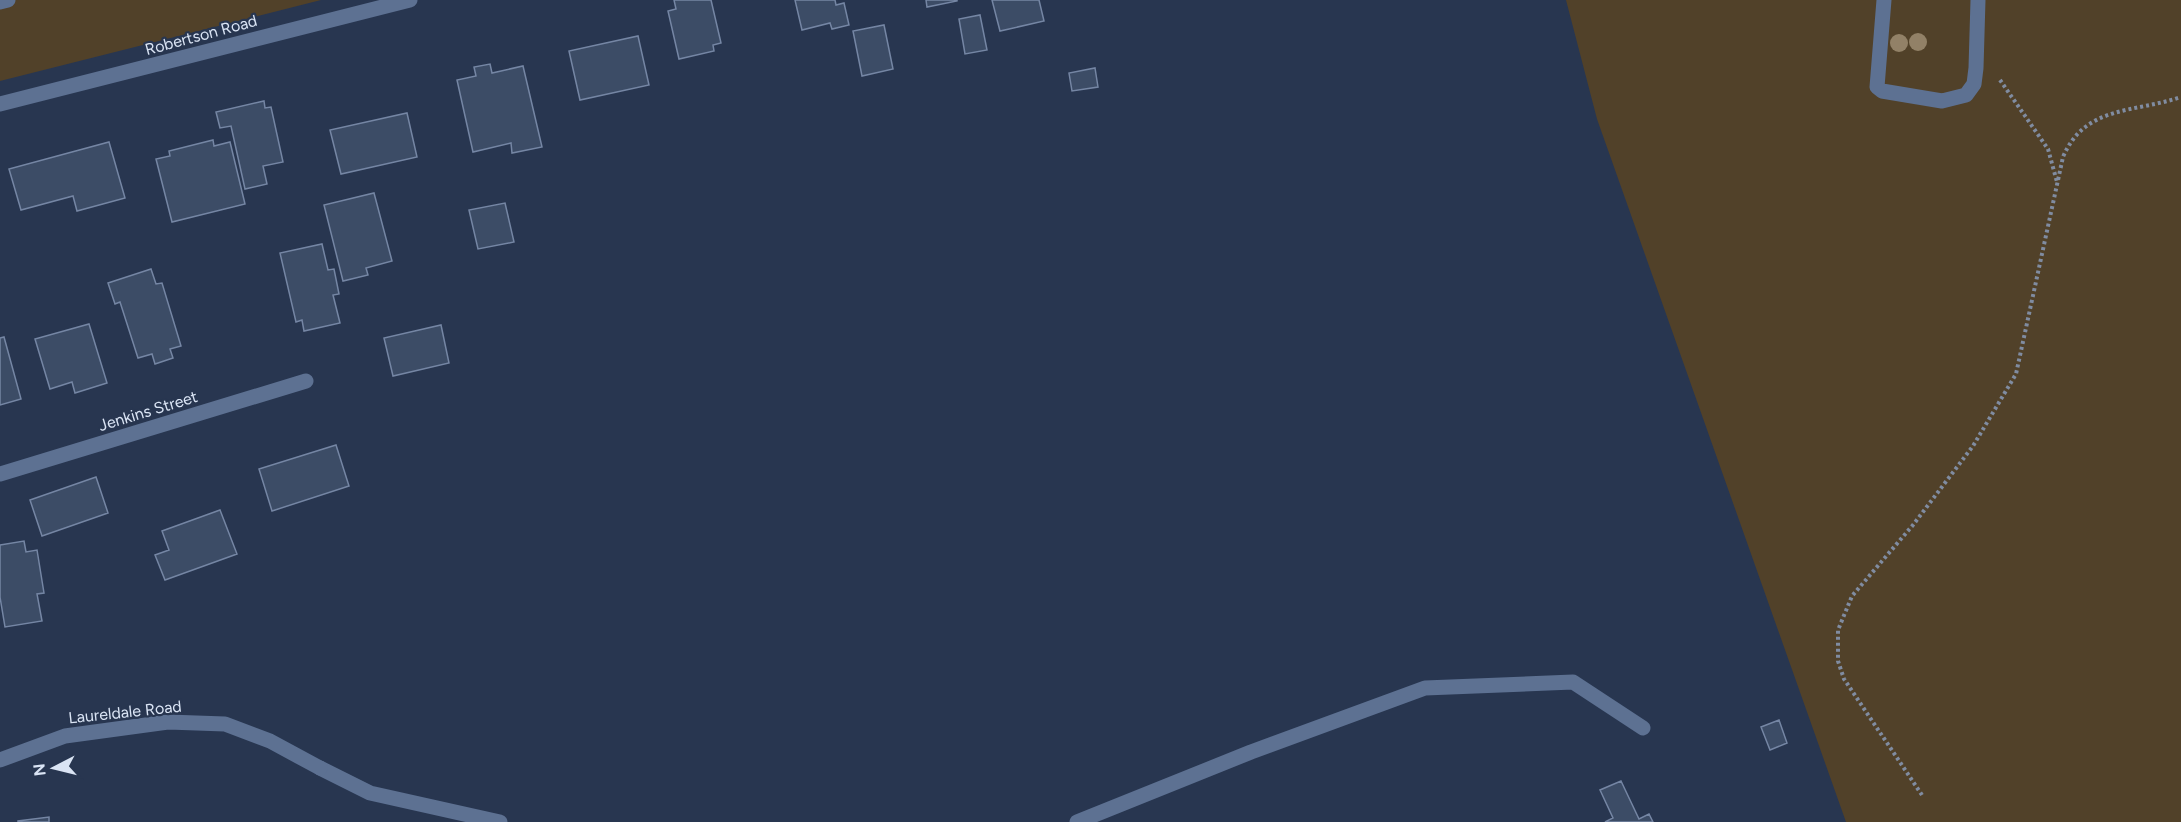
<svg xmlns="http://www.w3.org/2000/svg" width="2181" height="822" viewBox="0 0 2181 822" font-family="Figtree,sans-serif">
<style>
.green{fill:#514129}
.building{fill:#3c4c66;stroke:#7586a4;stroke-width:1.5}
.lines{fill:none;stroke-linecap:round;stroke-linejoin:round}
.path{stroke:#808ca1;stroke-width:4;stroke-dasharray:3 3;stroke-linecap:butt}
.lane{stroke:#5d7192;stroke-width:15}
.street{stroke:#5d7192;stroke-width:15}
.tree{fill:#928167}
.labels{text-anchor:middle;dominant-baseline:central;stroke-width:4.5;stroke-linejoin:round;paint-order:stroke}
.street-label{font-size:16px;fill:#dae4f4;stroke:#283650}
</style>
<rect width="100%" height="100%" fill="#283650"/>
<path class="green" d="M0,0H321L0,81Z
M1566,0H2181V822H1846L1597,119Z"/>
<path class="building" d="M674,0H711L721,43L713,45L714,51L679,59L668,11L676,9Z
M795,0H835L836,5L844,3L849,25L832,29L830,23L802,30Z
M926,0H957V1L927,7Z
M992,0H1039L1044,21L1000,31Z
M980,15L987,50L965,54L959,19Z
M884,25L893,69L862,76L853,31Z
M638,36L649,85L580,100L569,51Z
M490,64L492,73L523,66L542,147L512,153L511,143L473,152L457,80L476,76L474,67Z
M1095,68L1098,87L1072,91L1069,73Z
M264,101L265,108L271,107L283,162L263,166L267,184L245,189L231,126L220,128L216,112Z
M407,113L417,157L341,174L330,130Z
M213,140L214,146L230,142L245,204L172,222L156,159L170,156L169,151Z
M109,142L125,198L77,211L73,196L21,210L9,169Z
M374,193L392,261L366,268L368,275L343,281L324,205Z
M505,203L514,242L478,249L469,210Z
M322,244L328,270L334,269L339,294L333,295L340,323L304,331L302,320L296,322L280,253Z
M151,269L156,284L162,283L181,346L170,349L173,358L155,364L152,354L138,358L120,302L115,304L108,283Z
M89,324L107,383L75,393L72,382L50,389L35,339Z
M441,325L449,363L393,376L384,338Z
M4,337L21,399L0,405V338Z
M336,445L349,486L272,511L259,469Z
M96,477L108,513L42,536L30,500Z
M220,510L237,554L165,580L155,555L169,550L162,531Z
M24,541L26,552L37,550L44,593L37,594L42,621L5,627L0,597V545Z
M1779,720L1787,743L1770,750L1761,727Z
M1621,781L1639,819L1649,814L1653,822H1605L1613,818L1600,790Z
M49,817V822H18V821Z"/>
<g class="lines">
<path class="path" d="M2000,80L2048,149L2057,182
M1922,795L1844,679L1838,661V630L1852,596L1913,525L1973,446L2016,374L2063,157C2085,105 2134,113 2181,97"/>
<path class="lane" d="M1884,0L1877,87L1882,91L1942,101L1966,95L1974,84L1976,68L1978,0
M0,2L8,0
M320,768L370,793L500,822
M1077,822L1251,752L1425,688L1573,682L1643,728"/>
<path class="street" d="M0,104L410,0
M0,474L306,381
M0,760L65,736L168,722L225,724L270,741L320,768"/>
</g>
<g class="tree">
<circle cx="1918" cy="42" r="9"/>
<circle cx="1899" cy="43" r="9"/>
</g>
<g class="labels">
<g class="street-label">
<text transform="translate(201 35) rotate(-15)">Robertson Road</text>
<text transform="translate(148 411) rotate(-17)">Jenkins Street</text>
<text transform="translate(125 712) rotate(-6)">Laureldale Road</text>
</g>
</g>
<g transform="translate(54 768) rotate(263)" stroke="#283650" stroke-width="4.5" paint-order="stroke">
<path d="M0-4.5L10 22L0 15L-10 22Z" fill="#dae4f4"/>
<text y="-9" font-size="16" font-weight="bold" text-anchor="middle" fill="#dae4f4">N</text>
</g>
</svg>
